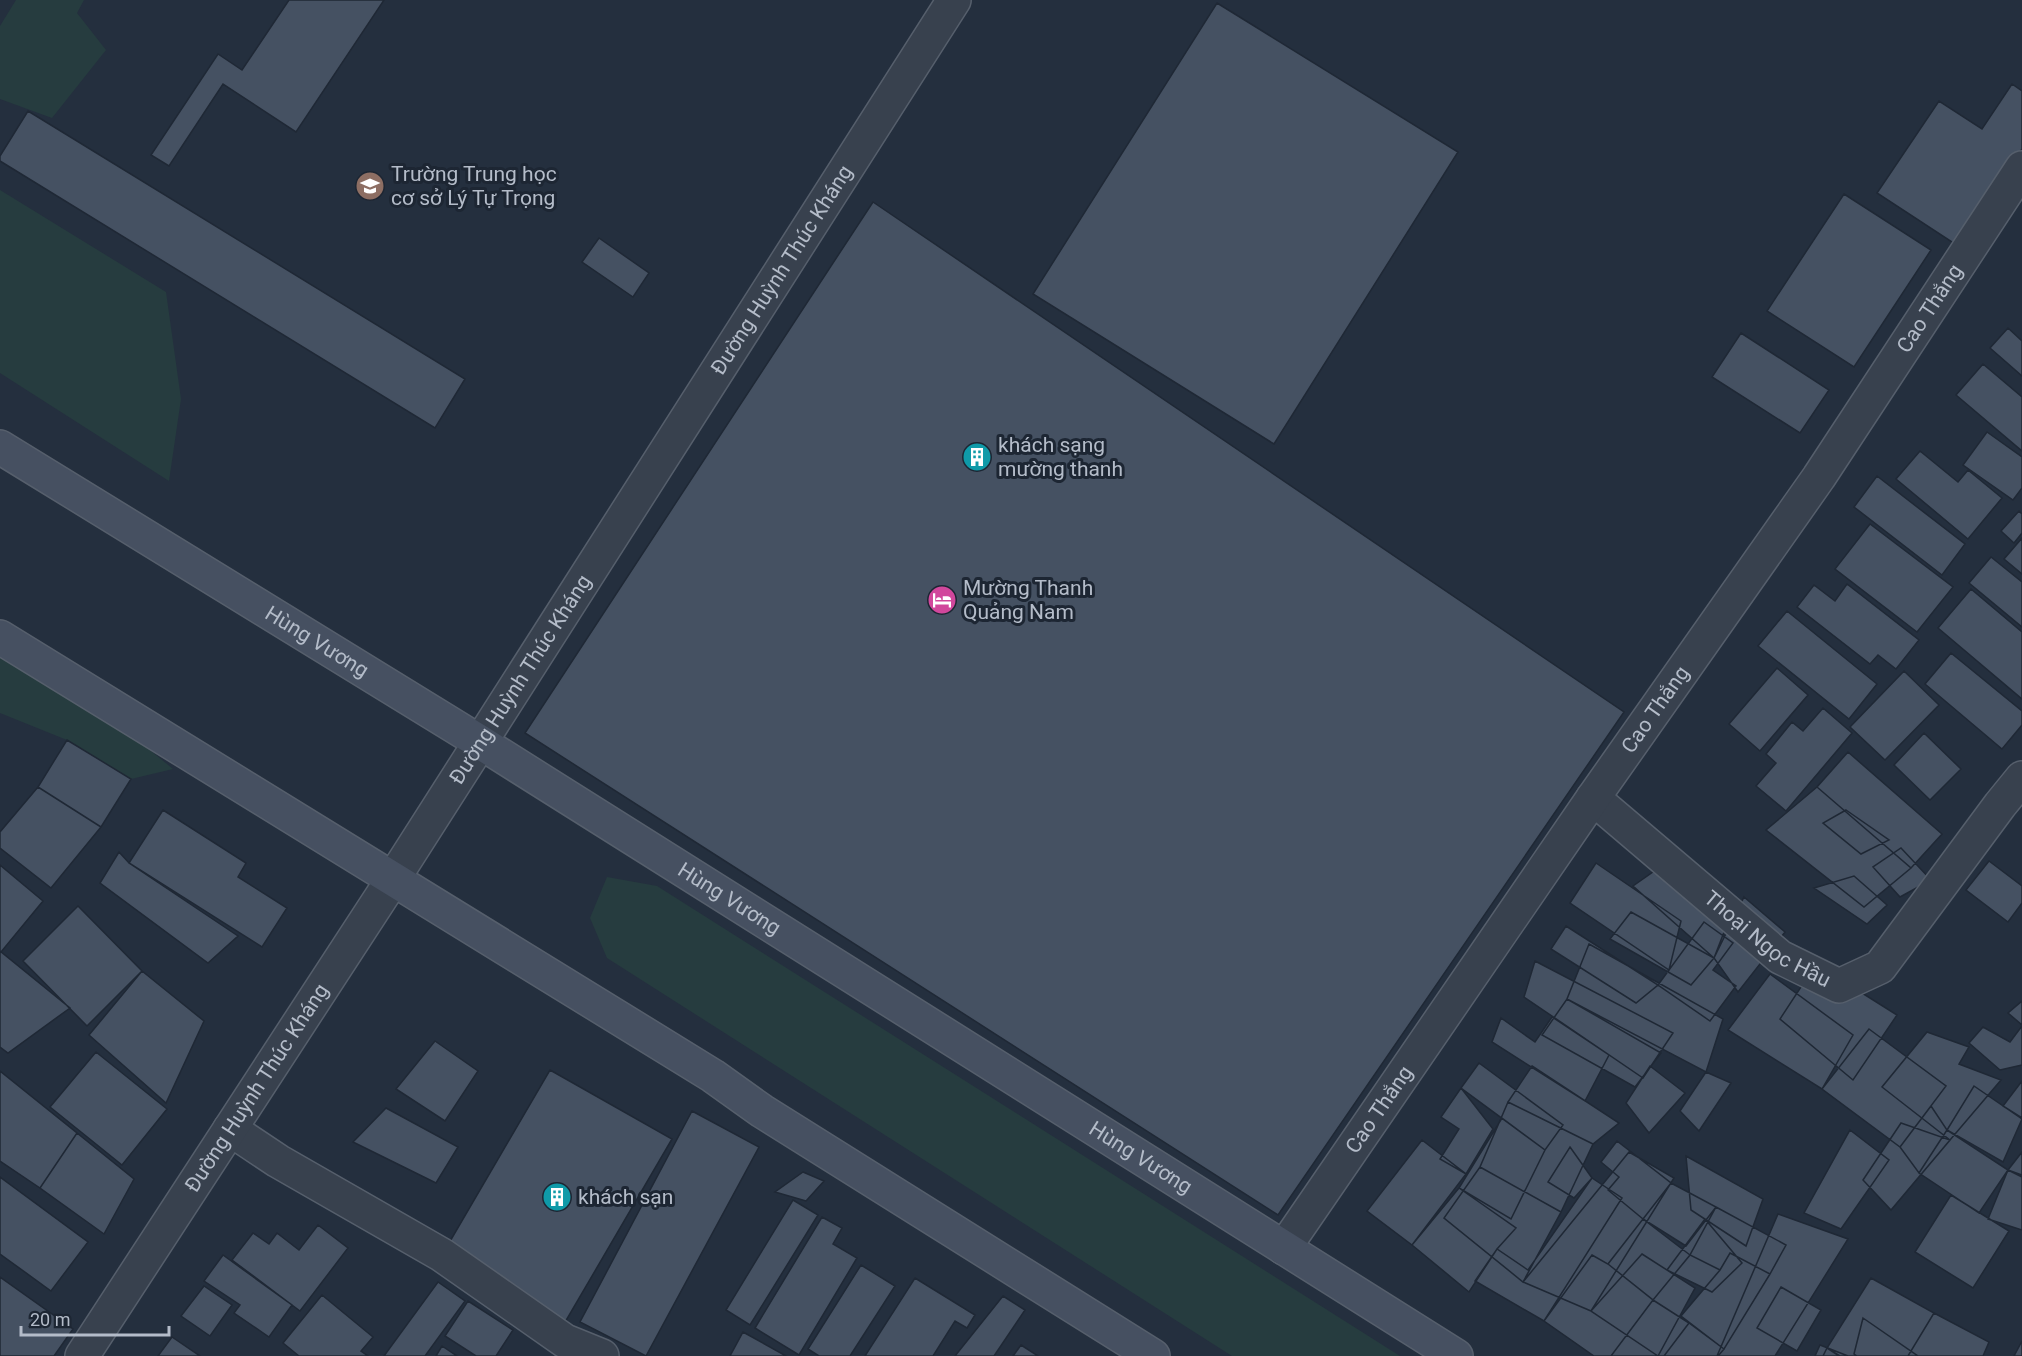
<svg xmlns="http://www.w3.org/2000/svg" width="2022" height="1356" viewBox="0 0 2022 1356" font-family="Roboto,sans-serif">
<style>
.green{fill:#263c3f}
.building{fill:#455162;stroke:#1f2835;stroke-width:1.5}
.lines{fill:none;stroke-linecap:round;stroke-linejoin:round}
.minor-casing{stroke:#565f6c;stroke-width:36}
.tertiary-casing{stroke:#565f6c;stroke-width:36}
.secondary-casing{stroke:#565f6c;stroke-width:36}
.minor{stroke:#38414e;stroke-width:33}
.tertiary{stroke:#38414e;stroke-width:33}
.secondary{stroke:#465061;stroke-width:33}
.labels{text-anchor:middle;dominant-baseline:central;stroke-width:6;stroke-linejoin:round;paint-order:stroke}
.poi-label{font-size:21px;fill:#b4bcc9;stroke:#1d2633;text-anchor:start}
.street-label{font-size:21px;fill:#b4bcc9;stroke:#1d2633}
</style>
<rect width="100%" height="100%" fill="#242f3e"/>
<path class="green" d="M16,0H84L77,13L106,50L52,118L0,99V26Z
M0,190L166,292L181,399L169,481L0,373Z
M0,642L49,667L173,769L131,779L67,740L0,713Z
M607,877L657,886L1400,1356H1232L607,958L590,918Z"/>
<path class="building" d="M289,0H384L296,132L223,84L169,166L151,155L218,54L242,70Z
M1217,3L1458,152L1274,444L1033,294Z
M2012,84L2022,91V149L1958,246L1877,193L1939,101L1982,129Z
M28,111L465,379L435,428L0,161V156Z
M1844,194L1931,250L1854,367L1767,311Z
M873,202L1624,712L1278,1215L525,733Z
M599,238L649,273L633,297L582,262Z
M2008,328L2022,341V376L1990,348Z
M1741,333L1829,390L1800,433L1712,377Z
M1983,364L2022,397V451L1956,395Z
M1987,432L2022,457V488L2013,500L1963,465Z
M1920,451L1958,482L1968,470L2002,498L1968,539L1896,479Z
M1877,476L1965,544L1942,575L1854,507Z
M2019,511L2022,514V533L2014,543L2001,531Z
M1870,524L1953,587L1917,632L1835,569Z
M2022,538V574L2004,559Z
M1991,557L2022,582V627L1969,583Z
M1847,584L1919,640L1896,669L1878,655L1870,664L1797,607L1814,585L1835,601Z
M1971,589L2022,632V699L1938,628Z
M1787,611L1877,684L1849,719L1758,646Z
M1951,653L2022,711V725L2002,749L1925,684Z
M1777,668L1808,695L1760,751L1729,724Z
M1904,671L1939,705L1885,760L1850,727Z
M1823,708L1852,733L1786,811L1756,786L1776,763L1766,754L1792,722L1803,731Z
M1924,733L1961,769L1930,800L1894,765Z
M67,740L131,779L101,827L38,787Z
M1848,752L1942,834L1911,868L1817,787Z
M38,787L101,827L51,888L0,848V832Z
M1817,787L1911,868L1864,907L1766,830Z
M163,810L246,863L238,877L287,908L262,947L129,863Z
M1846,810L1889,840L1861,854L1823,823Z
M1901,848L1931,880L1900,897L1873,867Z
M119,852L129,863L238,936L208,963L100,883Z
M1989,861L2022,886V903L2008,922L1966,890Z
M1596,863L1681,921L1669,970L1570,903Z
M0,865L43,901L1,952L0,951Z
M1663,865L1733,909L1714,958L1633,886Z
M1854,876L1887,905L1867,924L1814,888Z
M1744,897L1785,932L1738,992L1714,958Z
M78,906L142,971L87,1026L23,961Z
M1631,912L1714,958L1691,985L1610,939Z
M1704,922L1733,943L1713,970L1736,986L1710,1021L1658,985Z
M1566,926L1658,985L1636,1003L1551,949Z
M1589,944L1723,1019L1706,1072L1567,999Z
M0,951L70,1008L8,1053L0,1047Z
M1535,961L1673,1033L1643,1078L1524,997Z
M1816,964L1897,1015L1853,1080L1780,1019Z
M142,971L204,1021L166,1103L89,1035Z
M1770,974L1853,1035L1822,1089L1728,1030Z
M1567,999L1661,1053L1635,1087L1542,1035Z
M2022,1001V1025L2008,1013Z
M1552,1017L1609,1055L1585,1101L1492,1042L1501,1018L1535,1042Z
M2022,1026V1065L2000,1070L1969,1043L1983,1027L2010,1042Z
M1869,1029L1946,1086L1900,1147L1822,1089Z
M1927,1032L1969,1047L1959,1064L2001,1080L1950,1140L1882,1087Z
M435,1041L478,1071L445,1121L396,1089Z
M96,1052L167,1109L122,1165L50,1107Z
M1479,1063L1563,1125L1545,1150L1461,1088Z
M1532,1066L1619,1123L1593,1144L1508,1102Z
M1650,1066L1685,1093L1649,1133L1626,1103Z
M550,1070L672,1139L564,1324L442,1255Z
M0,1071L77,1133L40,1188L0,1161Z
M1706,1072L1731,1083L1699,1131L1680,1111Z
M2022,1081V1118L2003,1106Z
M1974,1086L2022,1119L2003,1162L1947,1130Z
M1461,1088L1493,1129L1466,1174L1440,1159L1459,1129L1441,1117Z
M1508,1102L1593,1144L1561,1212L1480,1167Z
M1931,1106L1947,1130L1919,1173L1900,1147Z
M386,1108L458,1147L436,1183L353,1142Z
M692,1111L759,1147L646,1356L580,1322Z
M1502,1118L1545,1150L1511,1219L1459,1188Z
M1901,1123L1950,1140L1891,1210L1863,1180Z
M1850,1130L1889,1160L1841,1229L1804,1213Z
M1947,1130L2008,1170L1979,1213L1919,1173Z
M77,1133L134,1179L104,1234L40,1188Z
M1422,1140L1466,1174L1412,1245L1367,1211Z
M1617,1141L1671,1183L1643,1219L1608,1190L1619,1177L1601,1162Z
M1570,1147L1592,1178L1574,1198L1548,1182Z
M1629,1152L1674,1178L1591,1311L1523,1282Z
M2022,1152V1175L2008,1170Z
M1686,1156L1763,1199L1746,1246L1691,1210Z
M1480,1167L1561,1212L1523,1282L1444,1218Z
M2008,1170L2022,1177V1230L1988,1219Z
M803,1172L824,1181L806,1201L775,1192Z
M0,1177L88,1242L51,1291L0,1254Z
M1592,1178L1622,1198L1544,1321L1475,1281L1497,1249L1528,1270Z
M1671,1183L1716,1207L1686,1246L1643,1219Z
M1459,1188L1516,1228L1497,1249L1469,1292L1412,1245Z
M1951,1195L2009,1231L1973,1288L1915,1252Z
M793,1200L818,1215L750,1325L726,1310Z
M1716,1207L1786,1245L1770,1274L1730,1253L1720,1270L1690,1255Z
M1778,1214L1848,1239L1775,1356H1717Z
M822,1217L842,1228L833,1244L857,1258L799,1355L755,1328Z
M1643,1219L1690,1255L1653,1300L1608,1264Z
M1705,1219L1742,1263L1712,1292L1667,1270Z
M318,1225L348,1248L300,1311L232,1260L253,1233L269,1244L277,1233L299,1250Z
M1730,1253L1770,1274L1724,1349L1681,1316L1720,1270Z
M1642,1254L1695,1288L1658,1356L1591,1311Z
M223,1255L292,1305L269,1337L234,1313L240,1305L204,1281Z
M1592,1255L1608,1264L1653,1300L1611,1356H1594L1544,1321Z
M861,1265L895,1286L850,1356H819L808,1349Z
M0,1277L73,1329L54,1356H0Z
M915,1278L975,1315L967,1328L955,1321L933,1356H865Z
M1871,1278L1934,1313L1908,1356H1839L1827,1348Z
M438,1282L465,1301L425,1356H384Z
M204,1286L232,1305L210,1336L181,1316Z
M1781,1287L1821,1310L1797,1351L1757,1328Z
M322,1295L373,1337L361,1351L368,1356H299L283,1343Z
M1003,1296L1025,1310L994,1356H955Z
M1653,1300L1689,1323L1664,1356H1611Z
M468,1301L513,1330L496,1356H476L445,1336Z
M1934,1313L1989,1342L1983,1356H1908Z
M1863,1318L1918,1356H1857L1854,1354Z
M1689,1323L1724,1349L1718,1356H1664Z
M743,1332L786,1356H730Z
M172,1337L200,1356H158Z
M2022,1341V1356H2014Z
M1021,1345L1038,1356H1013Z
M1820,1345L1848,1356H1815Z
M442,1346L457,1356H436Z
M1827,1348L1840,1356H1823Z"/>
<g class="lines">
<g class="minor-casing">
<g id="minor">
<path id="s1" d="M1593,798L1780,957L1839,986L1880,967L2000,805L2022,778"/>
<path d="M230,1129L278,1161L442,1255L565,1341L602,1356"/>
<path id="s2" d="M1284,1248L1593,798L1819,477L2022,168"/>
</g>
</g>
<g class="tertiary-casing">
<g id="tertiary">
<path id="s3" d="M82,1356L393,879L954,0"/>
</g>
</g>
<g class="secondary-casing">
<g id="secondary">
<path id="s4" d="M0,447L480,742L1456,1356"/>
<path d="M0,637L713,1076L762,1111L1153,1356"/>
</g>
</g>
<use href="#minor" class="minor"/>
<use href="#tertiary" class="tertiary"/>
<use href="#secondary" class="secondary"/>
</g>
<defs>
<g id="school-disc" transform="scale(1.5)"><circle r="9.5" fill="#8d6e63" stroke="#1d2633"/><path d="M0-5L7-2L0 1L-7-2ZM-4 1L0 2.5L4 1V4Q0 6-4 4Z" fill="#fff"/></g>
<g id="building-disc" transform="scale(1.5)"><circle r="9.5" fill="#0f9aa8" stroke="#1d2633"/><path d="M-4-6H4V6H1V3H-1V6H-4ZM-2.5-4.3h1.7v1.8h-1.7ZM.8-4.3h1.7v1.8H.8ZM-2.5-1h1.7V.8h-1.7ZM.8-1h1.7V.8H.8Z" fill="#fff"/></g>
<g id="hotel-disc" transform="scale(1.5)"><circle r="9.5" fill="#d1479c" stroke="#1d2633"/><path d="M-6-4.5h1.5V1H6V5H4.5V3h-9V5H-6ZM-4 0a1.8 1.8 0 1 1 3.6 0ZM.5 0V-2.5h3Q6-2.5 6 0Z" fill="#fff"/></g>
</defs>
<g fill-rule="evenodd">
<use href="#school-disc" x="370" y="186"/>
<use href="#building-disc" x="977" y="457"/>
<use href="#hotel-disc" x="942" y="600"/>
<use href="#building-disc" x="557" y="1197"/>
</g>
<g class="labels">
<g class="poi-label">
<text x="391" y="174">Trường Trung học<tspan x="391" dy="24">cơ sở Lý Tự Trọng</tspan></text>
<text x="998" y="445">khách sạng<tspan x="998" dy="24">mường thanh</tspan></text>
<text x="963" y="588">Mường Thanh<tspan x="963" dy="24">Quảng Nam</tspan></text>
<text x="578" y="1197">khách sạn</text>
</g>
<g class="street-label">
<text stroke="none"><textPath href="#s3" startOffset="1292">Đường Huỳnh Thúc Kháng</textPath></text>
<text stroke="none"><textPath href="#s2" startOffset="1140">Cao Thắng</textPath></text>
<text stroke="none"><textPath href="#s4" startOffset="372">Hùng Vương</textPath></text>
<text stroke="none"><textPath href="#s3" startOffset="806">Đường Huỳnh Thúc Kháng</textPath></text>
<text stroke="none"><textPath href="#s2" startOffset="654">Cao Thắng</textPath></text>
<text stroke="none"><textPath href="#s4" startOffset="858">Hùng Vương</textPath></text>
<text stroke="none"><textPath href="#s1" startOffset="225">Thoại Ngọc Hầu</textPath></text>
<text stroke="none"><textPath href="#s3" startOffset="320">Đường Huỳnh Thúc Kháng</textPath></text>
<text stroke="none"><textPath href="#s2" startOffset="168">Cao Thắng</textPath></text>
<text stroke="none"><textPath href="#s4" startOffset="1344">Hùng Vương</textPath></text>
</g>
</g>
<path d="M21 1326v9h148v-9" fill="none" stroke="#b4bcc9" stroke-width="3"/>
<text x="30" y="1326" font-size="18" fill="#b4bcc9" stroke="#1d2633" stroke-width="4.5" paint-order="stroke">20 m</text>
</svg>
